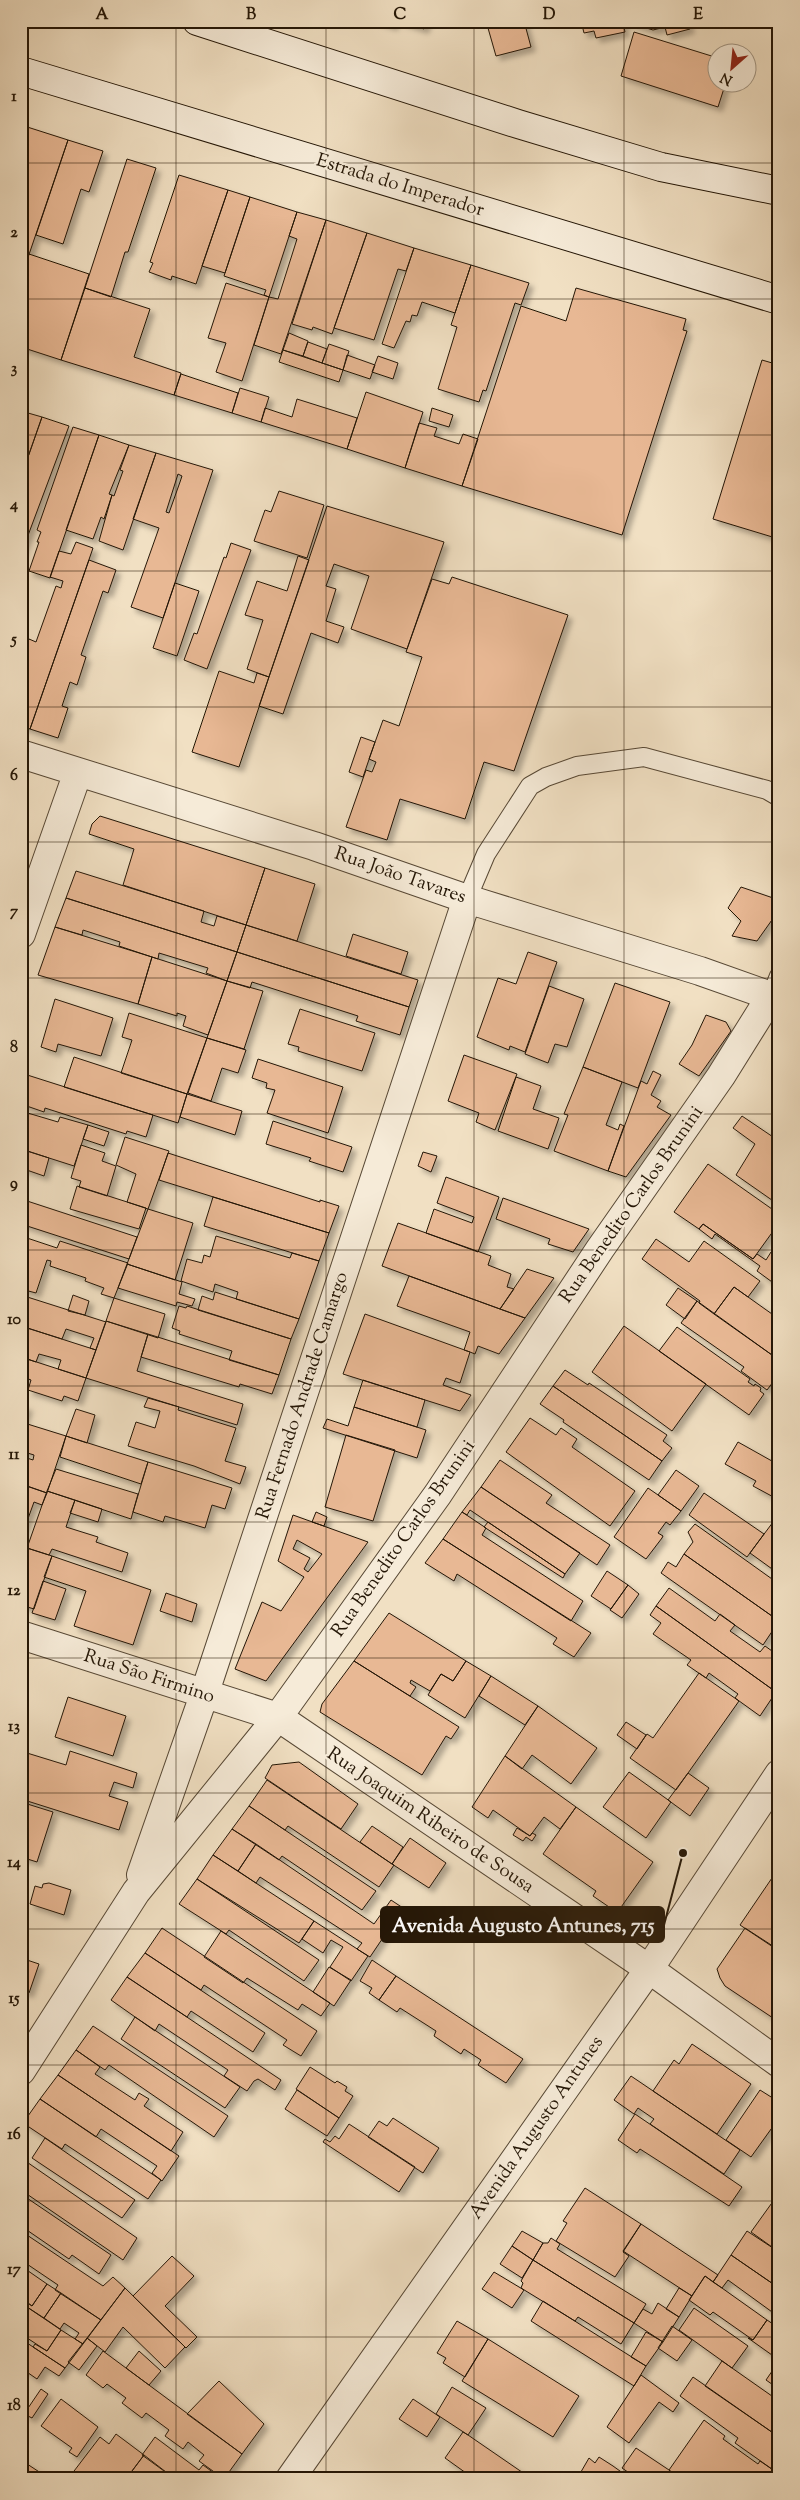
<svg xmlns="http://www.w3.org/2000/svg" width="800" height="2500" viewBox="0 0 800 2500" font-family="'Sorts Mill Goudy',serif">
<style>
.building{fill:#e8b894;stroke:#241606;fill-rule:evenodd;filter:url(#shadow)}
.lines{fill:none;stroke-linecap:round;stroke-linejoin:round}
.service-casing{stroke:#574835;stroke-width:20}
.minor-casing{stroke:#574835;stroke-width:30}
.tertiary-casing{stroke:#574835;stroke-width:30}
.secondary-casing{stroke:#241606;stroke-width:30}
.service{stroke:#f6ebd8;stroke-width:18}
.minor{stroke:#f6ebd8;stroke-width:28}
.tertiary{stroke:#f6ebd8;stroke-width:28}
.secondary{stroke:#f6ebd8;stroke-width:28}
.grid{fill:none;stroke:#241606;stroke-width:1;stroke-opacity:0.55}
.labels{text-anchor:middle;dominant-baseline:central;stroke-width:4.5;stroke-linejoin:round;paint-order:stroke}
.street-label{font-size:19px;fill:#241606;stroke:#f6ebd8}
.leader{fill:none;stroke:#241606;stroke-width:2}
.callout-dot{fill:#241606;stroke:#f6ebd8;stroke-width:2}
.callout{fill:#241606;stroke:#241606;stroke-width:2}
.callout-label{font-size:20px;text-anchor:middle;font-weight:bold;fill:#fff}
.neatline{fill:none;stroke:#241606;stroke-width:2}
.grid-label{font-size:16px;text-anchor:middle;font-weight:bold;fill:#241606}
</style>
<defs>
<filter id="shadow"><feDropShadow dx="4.5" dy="4.5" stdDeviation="2.5" flood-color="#0004"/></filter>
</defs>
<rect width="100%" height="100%" fill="#f1e0c3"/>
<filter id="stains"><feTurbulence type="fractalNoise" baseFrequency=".004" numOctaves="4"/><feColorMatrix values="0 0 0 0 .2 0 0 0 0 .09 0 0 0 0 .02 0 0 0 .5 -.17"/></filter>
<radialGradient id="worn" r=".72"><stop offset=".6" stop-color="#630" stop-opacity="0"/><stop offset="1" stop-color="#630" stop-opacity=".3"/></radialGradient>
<path class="building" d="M377,21H395L393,26Z
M399,21H427L424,29Z
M486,21H524L531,47L496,56Z
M581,21H688L690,29L667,35L665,27L653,30L627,22L623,24L625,32L596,38L594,31L584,33Z
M634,32L718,58V82H726L718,107L621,76Z
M21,125L68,140L21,278Z
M68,140L103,151L89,192L81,189L63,244L36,235Z
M127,159L156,168L128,252H125L111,297L85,288Z
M179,175L228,190L196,284L172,276L171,280L149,272L153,263L150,262Z
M228,190L250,197L225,273L202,266Z
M250,197L297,212L269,297L264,295L266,290L224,276Z
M297,212L326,220L281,354L254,345L269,297L278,299L297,239L289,236Z
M326,220L367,233L332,334L313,327L312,330L292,324Z
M367,233L414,248L406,271L398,269L374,340L334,328Z
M414,248L471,265L455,313L422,302L417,316L412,315L410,322L406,321L394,348L382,344Z
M29,254L89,274L61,360L21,347V278Z
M471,265L529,283L521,305L515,303L486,391L483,390L479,402L438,389L457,327L451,325Z
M226,283L269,297L242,381L216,372L226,343L208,338Z
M85,288L150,309L134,357L181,373L174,395L61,360Z
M576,288L686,319L683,330L687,331L622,535L462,486L521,306L566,321Z
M289,333L308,341L303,356L283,350Z
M308,342L327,349L322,363L303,356Z
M329,344L349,351L343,370L322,363Z
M283,350L343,370L339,382L279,362Z
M347,355L375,365L370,379L343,370Z
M378,356L398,363L393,379L372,372Z
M762,360L779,365V476L774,488L779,489V539L713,519Z
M181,374L238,393L232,413L174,395Z
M240,388L269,397L261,422L232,413Z
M366,392L423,412L405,468L347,449Z
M297,399L357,418L347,449L261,422L265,408L292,417Z
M432,408L453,415L449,427L429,421Z
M21,411L42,417L21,477Z
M42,417L69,426L21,554V477Z
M419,423L437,428L434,436L459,444L463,434L478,439L462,486L405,468Z
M73,427L99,435L50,578L29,571L39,542H37L41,532L37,530Z
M99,435L129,445L109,494L112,495L104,519L101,517L93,539L66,530Z
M129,445L156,453L123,550L99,541L112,495L114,496L123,471L120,470Z
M156,453L213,470L163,618L131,607L159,528L133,519ZM178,474L182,476L180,482L169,513L166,512Z
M279,491L324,505L307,558L254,541L265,510L271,512Z
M327,506L444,542L407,649L351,629L369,576L334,564L326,586L336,589L326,621L344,627L338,643L311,633L283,714L259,706Z
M76,542L93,548L30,729L21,726V681L25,670L21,669V661L29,639L36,642L56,586L61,588L63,581L50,577L59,551L71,554Z
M231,543L251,550L207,669L184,660L194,633L197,634L224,557L226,558Z
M298,556L309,560L269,677L247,669L263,620L245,615L257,581L287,591Z
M89,560L116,570L108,593L103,591L81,655L86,657L77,685L70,682L62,706L68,708L58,738L30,729Z
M452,577L568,615L514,771L484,762L465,819L400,799L387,840L346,827L366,770L372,772L376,762L369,759L383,720L399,726L422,657L406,652L432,579L449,584Z
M175,583L199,591L177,656L153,648Z
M219,671L254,683L257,673L269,677L239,767L192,752Z
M361,737L375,742L363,777L349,772Z
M100,816L265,868L246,925L123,885L134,849L89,834L92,824Z
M265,868L315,884L297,941L246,925Z
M76,871L204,911L201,922L214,926L217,916L246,925L237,952L66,898Z
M741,887L779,900V910L757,941L732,936L741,921L728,908Z
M66,898L237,952L227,981L206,973L208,968L159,953L158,959L119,946L120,942L83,930L82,935L55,927Z
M246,925L418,980L409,1007L237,952Z
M55,927L152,957L138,1004L38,975Z
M353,934L408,952L401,974L346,956Z
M237,952L409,1007L400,1035L356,1021L358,1016L252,982L250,988L227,981Z
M528,952L557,962L525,1052L510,1046L509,1050L477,1037L498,978L516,984Z
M152,957L227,981L208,1035L183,1026L186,1016L177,1013V1016L138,1004Z
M227,981L263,991L244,1049L207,1038Z
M615,983L670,1002L638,1088L583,1067Z
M549,986L584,999L567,1047L555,1044L548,1063L525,1054Z
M55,999L113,1018L101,1056L58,1044L56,1052L41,1047Z
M300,1009L375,1033L362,1071L298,1051L299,1047L288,1044Z
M129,1013L207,1038L187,1094L121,1073L132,1040L122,1037Z
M706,1015L726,1022L731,1031L699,1076L679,1064L692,1045Z
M207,1038L246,1050L238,1073L222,1068L211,1101L188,1093Z
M464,1055L517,1074L495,1130L476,1122L479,1113L448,1101Z
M74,1057L187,1094L178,1123L64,1087Z
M258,1059L343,1087L328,1133L267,1113L275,1090L266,1088L267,1083L252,1078Z
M583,1067L622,1082L606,1125L618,1130L620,1124L624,1126L608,1171L554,1151L568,1115L564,1114Z
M653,1071L661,1075L651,1095L661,1101L657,1107L671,1115L626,1177L608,1171L641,1081L647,1084Z
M21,1073L153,1115L146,1137L127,1131L126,1134L45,1108L44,1112L21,1104Z
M516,1077L541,1086L533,1109L559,1118L548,1149L498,1131Z
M187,1094L242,1111L235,1135L180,1117Z
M21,1111L58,1122L60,1117L88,1125L74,1166L21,1149Z
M742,1116L779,1141V1205L736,1175L755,1144L733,1128Z
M273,1121L352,1147L343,1172L309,1161L311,1158L266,1144Z
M88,1125L109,1132L104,1146L83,1139Z
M779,1126V1138L773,1134Z
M125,1137L169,1151L148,1209L127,1202L136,1174L116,1165Z
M81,1145L105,1153L102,1161L116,1166L107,1196L79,1187L81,1181L71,1178Z
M21,1149L49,1158L44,1176L21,1168Z
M423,1152L437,1156L431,1172L418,1166Z
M168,1153L320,1202V1200L339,1206L329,1233L159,1180Z
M708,1164L779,1214V1223L753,1259L703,1224L699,1229L674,1212Z
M446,1177L499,1197L478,1252L426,1233L434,1209L472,1223L474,1217L437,1203Z
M77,1186L146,1208L139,1229L70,1209Z
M213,1197L329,1233L319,1261L204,1226Z
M503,1198L589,1229L573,1252L548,1244L550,1239L496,1219Z
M21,1199L137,1237L129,1259L21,1224Z
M148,1209L193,1223L175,1280L127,1264Z
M398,1223L491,1256L488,1265L511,1274L507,1287L514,1289L500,1309L382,1266Z
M703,1224L753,1259L757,1254L766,1260L771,1252L779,1258V1287L757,1271L760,1266L715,1234L712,1239L699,1229Z
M21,1236L57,1248L60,1241L128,1263L114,1298L101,1294L104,1288L85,1281L86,1278L50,1266L51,1261L47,1260L36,1293L21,1289Z
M216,1236L290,1258L292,1253L319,1261L299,1319L236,1299L238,1292L215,1284L213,1292L181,1281L187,1259L202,1263L204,1255L210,1257Z
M656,1239L689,1262L704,1241L760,1281L748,1297L734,1287L714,1314L699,1303L700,1301L642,1259Z
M127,1264L182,1282L179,1294L195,1299L192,1306L177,1302L176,1306L118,1288Z
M527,1269L554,1278L525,1318L500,1309Z
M409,1276L500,1309L525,1318L499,1354L478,1346L475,1354L470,1352L464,1350L470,1332L397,1306Z
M734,1287L779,1319V1360L714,1314Z
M678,1288L697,1301L685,1319L666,1305Z
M215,1292L299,1319L291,1339L198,1310L202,1296L213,1300Z
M21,1295L106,1322L96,1350L90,1348L94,1338L66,1329L62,1339L21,1326Z
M73,1295L89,1301L85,1315L68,1311Z
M114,1298L165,1314L158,1338L106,1321Z
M697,1301L779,1360V1374L767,1390L741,1371L744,1367L681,1323Z
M179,1306L186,1308L187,1306L291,1339L279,1375L229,1360L232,1351L179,1334L180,1331L172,1328Z
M365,1314L470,1352L460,1383L446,1378L443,1385L471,1395L460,1411L343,1374Z
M106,1321L148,1334L137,1371L243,1404L237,1425L86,1378Z
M21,1326L96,1350L86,1378L58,1369L61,1360L39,1354L36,1362L21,1357Z
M624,1326L706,1384L672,1431L592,1372Z
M677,1327L750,1379L748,1382L754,1386L755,1384L761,1388L760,1391L764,1394L749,1415L659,1351Z
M148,1334L279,1375L272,1394L240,1384L239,1387L141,1357Z
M21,1357L86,1378L78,1401L64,1396L62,1401L28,1390L31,1380L21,1376Z
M565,1370L588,1385L589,1383L667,1435L663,1441L672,1448L662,1461L553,1386Z
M779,1374V1387L772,1383Z
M363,1380L425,1400L417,1427L354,1407Z
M553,1386L662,1461L649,1480L563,1422L564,1420L540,1404Z
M148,1398L179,1407L178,1410L236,1428L225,1461L246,1467L240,1484L194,1466L128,1446L136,1422L155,1428L160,1411L144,1407Z
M21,1405L28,1407L23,1422H21Z
M354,1407L426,1430L417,1458L323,1428L327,1419L348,1426Z
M76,1409L95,1415L87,1443L66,1436Z
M530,1418L556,1435L561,1428L577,1439L572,1447L635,1491L610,1526L506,1452Z
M21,1422L66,1436L47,1493L21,1484V1456L33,1460L34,1455L21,1451Z
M346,1435L395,1450L373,1521L325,1507Z
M66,1436L148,1462L141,1484L60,1457Z
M738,1442L779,1465V1500L753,1486L756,1481L725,1464Z
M500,1460L552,1495L546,1503L610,1545L597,1565L481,1487Z
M148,1462L232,1488L225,1509L212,1505L205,1528L165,1516L163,1522L133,1512Z
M56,1469L138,1494L131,1519L47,1491Z
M676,1470L699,1486L681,1511L658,1495Z
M21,1484L47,1493L42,1505L34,1502L21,1538Z
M481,1487L580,1553L565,1574L470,1510L467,1515L462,1512Z
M648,1488L681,1511L670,1525L666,1522L658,1533L663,1536L662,1538L646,1559L614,1537Z
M47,1491L75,1500L66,1527L98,1537L96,1542L128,1553L122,1572L52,1549L49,1555L27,1548Z
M704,1493L764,1534L747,1557L689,1515Z
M75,1500L102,1509L98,1522L70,1513Z
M316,1512L327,1517L324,1526L312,1522Z
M462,1512L486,1528L482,1535L583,1601L571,1621L443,1539Z
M779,1514V1574L750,1553Z
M293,1515L368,1542L266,1681L235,1669L262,1602L281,1611L304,1577L278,1561ZM297,1540L322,1554L308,1572L304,1569L310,1558L293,1549Z
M488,1522L565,1574L563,1578L484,1527Z
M695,1524L779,1584V1621L684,1554L693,1542L688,1532Z
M443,1539L591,1633L574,1657L553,1644L557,1638L457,1574L454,1581L425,1563Z
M27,1548L52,1556L34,1609L21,1605V1565Z
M684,1554L779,1621L763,1645L661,1573L668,1562L676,1567Z
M52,1556L151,1590L133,1645L74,1626L86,1591L44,1577Z
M607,1571L628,1585L611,1609L591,1596Z
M43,1581L66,1589L55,1620L32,1613Z
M628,1585L639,1594L622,1618L610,1610Z
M669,1588L715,1621L720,1614L735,1625L730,1631L760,1652L765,1646L779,1656V1688L776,1692L656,1606Z
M166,1593L197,1604L192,1622L160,1611Z
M656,1606L776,1692L760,1716L735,1698L738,1694L709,1673L706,1678L687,1665L691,1660L653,1634L661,1623L650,1615Z
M389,1613L466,1661L453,1681L441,1674L430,1691L411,1680L410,1683L416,1687L410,1696L354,1661Z
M354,1661L459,1727L451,1739L446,1736L422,1775L320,1712L322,1704Z
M466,1661L491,1676L465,1718L428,1695L441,1674L453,1681Z
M699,1673L739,1701L676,1790L630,1758L647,1734L653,1738Z
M491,1676L538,1706L525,1725L479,1696Z
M68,1697L126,1716L113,1756L55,1737Z
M538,1706L597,1748L571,1784L532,1755L522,1769L505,1756Z
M626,1722L646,1735L637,1749L617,1735Z
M70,1751L137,1773L133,1788L114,1782L109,1796L128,1802L119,1830L21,1799V1761L24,1762L27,1753L66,1765Z
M505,1756L576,1807L560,1829L544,1817L530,1836L493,1810L488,1818L472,1807Z
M299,1762L358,1804L341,1829L265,1778L272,1765Z
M629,1772L671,1802L646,1838L603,1807Z
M688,1773L709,1788L690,1816L668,1800Z
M267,1780L392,1864L394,1865L379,1887L288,1826L285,1830L249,1806Z
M21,1802L53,1812L37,1862L21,1857Z
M249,1806L376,1891L362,1910L282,1856L279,1860L232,1829Z
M576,1807L653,1862L619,1910L614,1907L612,1909L593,1896L596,1891L543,1854Z
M372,1826L403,1847L392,1864L360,1842Z
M517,1828L530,1836L532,1833L536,1835L532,1841L526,1837L523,1841L513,1835Z
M232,1829L256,1844L238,1871L213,1855Z
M410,1838L446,1863L429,1888L392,1864Z
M256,1844L374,1924L391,1900L403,1908L370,1957L357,1949L362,1943L260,1877L256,1883L238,1871Z
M213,1855L314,1921L299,1943L197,1879Z
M774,1875L779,1878V1946L776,1949L740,1925Z
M197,1879L319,1960L304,1981L229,1930L226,1934L179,1904Z
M49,1883L71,1890L64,1915L30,1904L35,1886L42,1888L43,1884Z
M314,1921L368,1956L351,1981L330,1967L343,1947L331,1940L323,1953L302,1939Z
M162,1928L317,2031L301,2056L283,2045L287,2040L204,1985L201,1990L145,1953Z
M745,1928L779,1950V2022L725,1986L720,1978L717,1969Z
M221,1931L330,2003L321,2016L302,2004L298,2010L247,1978L243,1983L204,1957Z
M145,1953L265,2033L253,2052L191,2011L187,2017L127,1977Z
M21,1958L39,1964L29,1993L21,1991Z
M372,1960L396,1976L379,2000L369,1993L372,1988L360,1981Z
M329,1967L351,1980L334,2006L313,1992Z
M396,1976L523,2059L506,2083L478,2065L481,2060L464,2049L461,2054L434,2036L436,2031L400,2008L397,2012L379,2000Z
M127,1977L281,2080L275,2090L258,2079L254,2081L247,2091L224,2076L228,2070L159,2024L155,2031L111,2000Z
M135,2017L240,2087L225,2108L121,2039Z
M93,2026L228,2116L214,2137L109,2065L105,2070L76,2050Z
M692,2044L751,2084L717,2134L653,2091L674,2060L679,2064Z
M76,2050L100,2067L95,2074L135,2100L139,2093L149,2099L144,2106L183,2132L171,2151L58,2075Z
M310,2067L335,2083L337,2081L347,2087L345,2091L353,2096L339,2118L296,2089Z
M58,2075L179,2156L162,2181L152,2173L157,2166L101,2129L96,2137L40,2099Z
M631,2076L740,2150L724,2174L650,2124L654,2119L638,2108L634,2114L614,2100Z
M297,2090L339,2118L327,2136L285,2109Z
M760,2090L779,2102V2118L751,2157L726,2140Z
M40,2099L161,2180L148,2199L65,2144L62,2149L23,2123Z
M635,2114L742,2187L729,2206L640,2149L637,2153L618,2140Z
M393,2118L439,2148L423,2173L368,2137L379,2121L387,2126Z
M349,2124L415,2167L399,2192L323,2142L325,2139L330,2142L335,2136L339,2139Z
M45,2138L135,2200L122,2218L32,2158Z
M21,2158L137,2238L123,2260L21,2190Z
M585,2188L641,2224L623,2252L629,2256L615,2277L556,2241L567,2223L563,2221Z
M779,2193V2252L751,2232Z
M21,2194L111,2255L99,2274L72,2255L69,2259L21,2226Z
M641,2224L718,2275L713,2282L705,2276L692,2296L623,2251Z
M21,2231L103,2286L113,2277L125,2288L101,2320L55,2290L58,2285L21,2260Z
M522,2231L543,2243L533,2260L512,2246Z
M747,2231L779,2252V2288L731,2255Z
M551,2238L560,2244L557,2249L646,2304L634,2323L533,2260L543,2243H548Z
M512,2246L533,2260L522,2278L500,2264Z
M731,2255L779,2288V2317L728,2280L722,2288L713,2282Z
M172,2256L194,2276L165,2306L197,2337L186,2348L133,2296Z
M533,2260L634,2323L621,2344L578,2317L575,2321L521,2288L523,2283L521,2281Z
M21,2266L47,2284L32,2306L21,2298Z
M494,2272L524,2290L512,2308L482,2289Z
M705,2276L767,2320L753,2340L713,2312L710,2315L689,2300Z
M47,2284L61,2293L44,2318L21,2303V2298L32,2306Z
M125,2288L185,2347L165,2368L123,2327L105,2352L87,2338Z
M679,2288L692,2296L679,2317L666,2309Z
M61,2293L101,2320L83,2344L75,2339L79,2333L64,2323L60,2329L44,2318Z
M543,2301L646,2366L634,2386L531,2321Z
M21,2303L61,2330L47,2351L21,2334Z
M658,2303L679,2317L663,2342L634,2323L643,2309L652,2314Z
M694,2308L748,2346L732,2368L679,2330Z
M767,2320L779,2328V2360L748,2338L753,2340Z
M457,2321L488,2339L465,2377L443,2363L446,2358L437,2353Z
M672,2326L692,2340L677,2361L658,2348Z
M61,2330L83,2344L65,2368L33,2347L35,2344L47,2351Z
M646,2332L663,2342L646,2366L631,2357Z
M87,2338L97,2346L79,2370L68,2362Z
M21,2339L65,2368L59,2376L45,2367L37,2379L21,2368Z
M488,2339L579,2396L553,2437L462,2381Z
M103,2351L242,2454L224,2479L199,2461L204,2455L188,2442L183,2449L165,2436L169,2430L146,2413L142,2418L122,2403L126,2398L107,2384L103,2388L86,2375Z
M139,2351L161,2371L149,2385L126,2368Z
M722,2361L779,2401V2437L705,2386Z
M779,2361V2389L766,2380Z
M641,2375L679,2403L673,2412L659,2402L629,2443L607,2427Z
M693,2377L779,2437V2474L735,2443L738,2438L680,2396Z
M219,2381L264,2424L242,2454L187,2414Z
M452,2387L486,2408L468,2435L436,2414Z
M41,2389L48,2394L32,2418L24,2414Z
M61,2399L98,2427L77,2457L69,2452L72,2448L41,2426Z
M413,2399L440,2417L427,2437L399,2419Z
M704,2420L725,2436L723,2439L758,2464L760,2461L779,2474V2479H680L669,2470Z
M463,2432L468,2435L532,2479H481L476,2475L473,2478L445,2458Z
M116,2434L144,2455L126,2479H77L71,2475L100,2437L109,2444Z
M155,2437L199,2470L203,2465L222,2479H175L142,2455Z
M636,2448L669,2470L680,2479H638L622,2468Z
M144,2455L175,2479H126Z
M599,2457L613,2466L631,2479L578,2477L589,2458L595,2463Z
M21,2460L50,2479H21Z"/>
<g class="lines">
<g class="service-casing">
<path id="service" d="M467,899L486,854L530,786L546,777L577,766L644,757L767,790L779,797
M771,996L779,976"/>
</g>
<g class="minor-casing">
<path id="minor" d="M21,754L314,846L467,899L700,971L779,999
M21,934L78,772
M21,1635L278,1717L649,1969L779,2063
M141,1875L204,1695L467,899
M21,2071L136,1892L278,1717L438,1494L600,1249L721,1076L771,996"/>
</g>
<g class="tertiary-casing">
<path id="tertiary" d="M290,2479L649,1969L779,1774"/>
</g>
<g class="secondary-casing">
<path id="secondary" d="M197,21L518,124L661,167L779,191
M21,71L779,300"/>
</g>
<use href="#service" class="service"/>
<use href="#minor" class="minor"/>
<use href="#tertiary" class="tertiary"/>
<use href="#secondary" class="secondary"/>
</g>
<path class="grid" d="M176,21V2479M326,21V2479M474,21V2479M624,21V2479M21,163H779M21,299H779M21,435H779M21,571H779M21,707H779M21,842H779M21,978H779M21,1114H779M21,1250H779M21,1386H779M21,1522H779M21,1658H779M21,1793H779M21,1929H779M21,2065H779M21,2201H779M21,2337H779"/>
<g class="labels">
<g class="street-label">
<text transform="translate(400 186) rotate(17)">Estrada do Imperador</text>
<text transform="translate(400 876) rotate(19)">Rua João Tavares</text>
<text transform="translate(632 1205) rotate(-55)">Rua Benedito Carlos Brunini</text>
<text transform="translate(303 1396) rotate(-72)">Rua Fernado Andrade Camargo</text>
<text transform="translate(404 1539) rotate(-55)">Rua Benedito Carlos Brunini</text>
<text transform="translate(149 1677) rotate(18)">Rua São Firmino</text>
<text transform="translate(430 1821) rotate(34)">Rua Joaquim Ribeiro de Sousa</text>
<text transform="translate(537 2128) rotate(-55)">Avenida Augusto Antunes</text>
</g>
</g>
<path class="leader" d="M683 1853L664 1925"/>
<circle class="callout-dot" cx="683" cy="1853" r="5"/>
<rect class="callout" x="381" y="1907" width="283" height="35" rx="5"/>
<g class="callout-label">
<text x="523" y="1932">Avenida Augusto Antunes, 715</text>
</g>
<rect width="800" height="2500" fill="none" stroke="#f1e0c3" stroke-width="55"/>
<g transform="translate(732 68) rotate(207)"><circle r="24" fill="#f6ebd8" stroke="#a29684"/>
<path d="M0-4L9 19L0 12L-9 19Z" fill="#8f2418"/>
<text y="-8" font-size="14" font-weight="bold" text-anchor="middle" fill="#241606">N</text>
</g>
<rect x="28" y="28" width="744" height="2444" class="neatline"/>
<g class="grid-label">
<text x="102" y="19">A</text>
<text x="251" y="19">B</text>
<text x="400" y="19">C</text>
<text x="549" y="19">D</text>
<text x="698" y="19">E</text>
<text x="14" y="101">1</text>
<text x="14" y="237">2</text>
<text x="14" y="373">3</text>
<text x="14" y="509">4</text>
<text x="14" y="644">5</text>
<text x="14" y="780">6</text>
<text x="14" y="916">7</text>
<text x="14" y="1052">8</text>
<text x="14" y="1188">9</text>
<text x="14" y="1324">10</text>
<text x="14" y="1459">11</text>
<text x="14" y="1595">12</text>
<text x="14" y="1731">13</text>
<text x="14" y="1867">14</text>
<text x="14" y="2003">15</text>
<text x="14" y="2139">16</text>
<text x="14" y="2274">17</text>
<text x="14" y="2410">18</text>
</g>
<rect width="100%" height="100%" filter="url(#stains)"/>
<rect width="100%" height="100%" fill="url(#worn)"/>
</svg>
